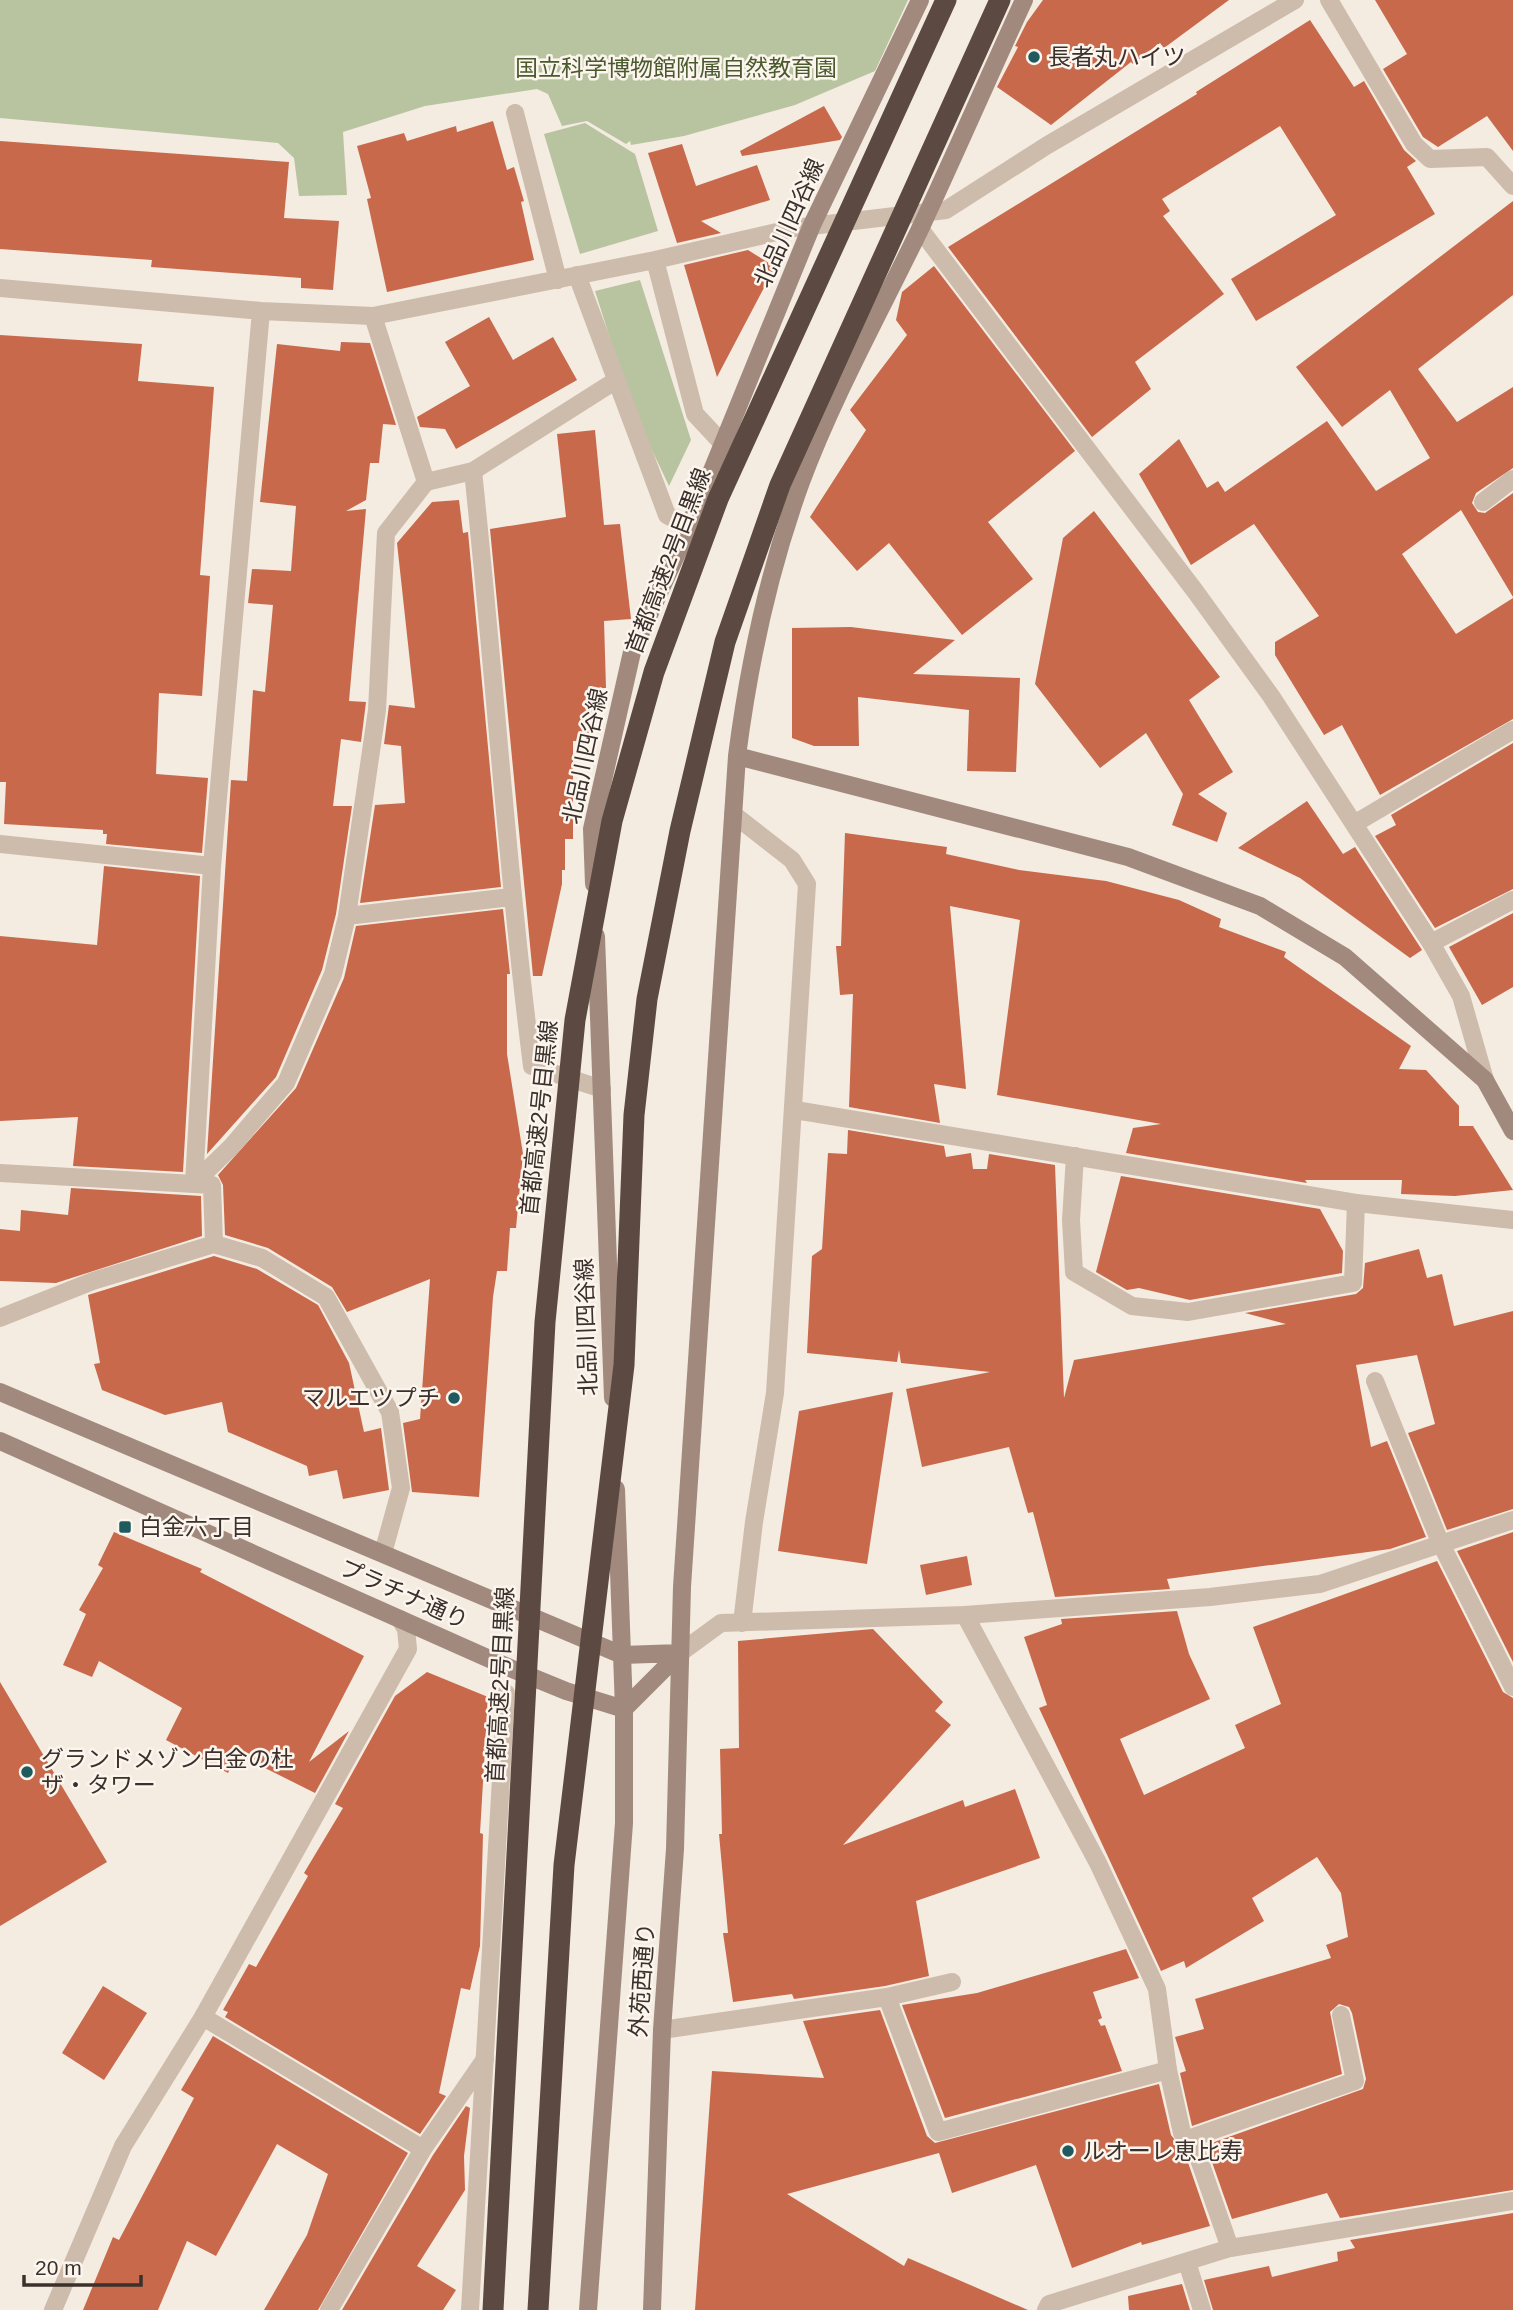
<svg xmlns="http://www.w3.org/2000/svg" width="1513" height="2310" viewBox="0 0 1513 2310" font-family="Arial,'Noto Sans JP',sans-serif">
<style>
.green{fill:#b8c4a0}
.building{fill:#c8694b}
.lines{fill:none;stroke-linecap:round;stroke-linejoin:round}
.lane{stroke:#cdbbac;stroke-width:18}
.street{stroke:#cdbbac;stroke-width:18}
.secondary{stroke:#a18a7d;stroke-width:18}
.highway-bridge{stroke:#5c4a42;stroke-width:21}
.poi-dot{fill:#1f5a5e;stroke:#fbf5ee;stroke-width:2.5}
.labels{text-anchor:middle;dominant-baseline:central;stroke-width:5;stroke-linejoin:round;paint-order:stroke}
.poi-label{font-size:23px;fill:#3b302b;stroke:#fbf5ee;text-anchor:start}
.park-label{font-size:23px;fill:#4a5a2e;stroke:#fbf5ee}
.street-label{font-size:23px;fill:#3b302b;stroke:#fbf5ee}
</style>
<rect width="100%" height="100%" fill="#f4ebe1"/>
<path class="green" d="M0,0H908L875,71L795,105L684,136L631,145L630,141L626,144L587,121L562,126L548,94L537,89L425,106L343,132L347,195L299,196L294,158L278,143L0,118Z
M585,123L635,154L658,231L580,254L544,134Z
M640,280L691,440L669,486L632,408L595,291Z"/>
<path class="building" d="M1043,0H1229L1164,48L1160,43L1133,64L1131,62L1051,125L997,87L1018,47L1015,46L1027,22Z
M1375,0H1513V151L1487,116L1438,147L1423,137L1383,69L1407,54Z
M1310,20L1354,87L1364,81L1404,150L1416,161L1407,167L1435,214L1256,321L1231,279L1336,215L1280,126L1162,199L1170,211L1163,216L1224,294L1135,362L1151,389L1092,437L948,247L1197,94L1196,92Z
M824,106L842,137L840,140L742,156L740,151Z
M493,121L507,170L514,167L524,201L521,202L534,260L387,292L367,199L371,198L357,146L404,133L407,141L456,126L457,132Z
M0,141L289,162L284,218L339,221L333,290L301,288V278L151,267L152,260L0,249Z
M682,144L696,186L757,165L770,200L701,221L721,233L677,243L648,153Z
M1513,201V295L1418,369L1457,422L1513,387V468L1476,493L1472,503L1478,512L1485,513L1513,493V597L1461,510L1402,554L1456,634L1513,598V719L1380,795L1342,725L1324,735L1275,655V642L1319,616L1254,524L1191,565L1139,474L1179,439L1207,488L1218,481L1225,492L1327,421L1376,491L1430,458L1390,390L1342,427L1296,367Z
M748,250L775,267L717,377L684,265Z
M934,266L1075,451L988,522L1033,579L962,635L889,543L857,571L810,517L866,430L850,410L907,335L896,320L902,292Z
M489,317L513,360L553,337L577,380L456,449L445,429L420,427L417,417L470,386L445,342Z
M0,335L142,344L138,381L214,387L200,575L210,576L202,696L159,693L156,774L208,778L202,853L106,844L107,834H103V830L4,824L6,782H0Z
M341,342L370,343L396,425L383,424L379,463H370L366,500L346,511L366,509L349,701L366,702L361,742L341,739L333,806H352L336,914L322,970L276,1077L207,1154L231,780L247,781L253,690L265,692L273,605L248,603L252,569L291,571L296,506L260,502L277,344L340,351Z
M595,430L604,525L620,524L631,619L604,621L606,688H598V708H594V716H589V741H573V839H565V870H562V884L542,976H533L490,529L566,517L557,434Z
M459,500L463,533L468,532L501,887L360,903L375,805L405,803L401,746L384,744L389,705L415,708L397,543L432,502Z
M1094,511L1220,677L1189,700L1233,772L1198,794L1227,813L1217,842L1172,825L1183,794L1146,733L1100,768L1035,684L1063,538Z
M851,627L955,640L913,674L1020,678L1016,772L967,771L969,710L858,697L859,746H814L792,738V628Z
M1513,743V889L1435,928L1375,836L1396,825L1391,815Z
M1307,801L1343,854L1355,847L1422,950L1410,958L1300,878L1238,848Z
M845,833L947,847L946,854L1019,870L1106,881L1179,900L1221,919L1219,927L1286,952L1284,957L1411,1046L1399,1069L1426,1070L1459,1106V1126H1473L1513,1190L1455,1196L1401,1194L1402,1180H1305L1307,1183L1126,1153L1133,1128L1161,1124L997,1095L1020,920L950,906L966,1089L934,1084L940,1123L849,1107L853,994L840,995L836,946H841Z
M104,866L200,876L183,1172L73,1166L78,1117L0,1121V936L97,945Z
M503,909L510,974H507V1054L523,1154L516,1228H510L507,1271H497L493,1297L479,1497L412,1492L403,1423L420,1419L430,1279L347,1312L332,1287L268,1248L225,1235L223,1185L218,1175L296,1088L344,978L356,926Z
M1513,913V987L1482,1005L1449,947Z
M848,1130L944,1146L946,1157L971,1153L973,1169H987L989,1154L1055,1165L1064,1398L1074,1360L1286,1324L1245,1313L1356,1294L1363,1288L1365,1263L1419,1249L1427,1278L1442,1274L1454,1326L1513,1311V1509L1447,1530L1408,1433L1435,1424L1417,1355L1356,1365L1371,1447L1387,1441L1426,1537L1390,1549L1167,1579L1170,1589L1055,1597L1033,1512L1028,1513L1009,1447L922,1467L906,1389L990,1372L901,1363L899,1350L897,1362L807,1353L812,1256L822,1249L828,1153L847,1154Z
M1121,1176L1320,1209L1343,1251L1342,1273L1190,1300L1139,1288L1127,1290L1096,1272Z
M71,1188L201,1196L202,1236L56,1283L0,1281V1229L20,1231L21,1210L68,1215Z
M214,1256L257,1269L318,1305L349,1363L364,1432L381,1428L389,1490L343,1499L337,1470L309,1476L307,1466L228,1432L222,1402L165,1415L102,1390L94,1364L100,1363L88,1295Z
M893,1392L867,1564L778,1551L799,1411Z
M114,1532L202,1569L200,1572L364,1656L309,1762L349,1731L315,1793L237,1754L228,1773L166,1740L182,1708L99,1661L92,1677L63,1665L86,1614L79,1610L103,1568L98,1565Z
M1513,1532V1662L1457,1551Z
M967,1556L972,1585L926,1595L920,1565Z
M1437,1561L1503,1692L1513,1698V2190L1340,2218L1327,2193L1232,2219L1206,2145L1363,2089L1366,2079L1352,2013L1349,2007L1339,2004L1330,2012L1342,2074L1192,2126L1180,2073L1186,2071L1175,2037L1204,2029L1195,1999L1331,1958L1326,1945L1348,1937L1341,1893L1317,1857L1252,1898L1264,1921L1186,1968L1184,1961L1161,1971L1039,1708L1047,1705L1024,1637L1062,1624L1061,1619L1177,1611L1189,1654L1210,1699L1120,1739L1144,1795L1245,1748L1235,1725L1281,1704L1253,1627Z
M873,1629L943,1702L935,1711L951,1725L843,1845L963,1800L965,1807L1015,1789L1040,1858L916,1901L929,1976L885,1986L794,1999L792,1994L733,2002L723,1933H728L719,1834H722L720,1749L739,1748L738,1641Z
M427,1672L488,1697L480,1833L483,1834L480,1946L470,1990L461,1988L439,2093L446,2096L420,2134L225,2017L228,2012L223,2010L249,1964L256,1967L308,1876L304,1873L343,1808L335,1804L395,1696Z
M0,1682L107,1862L0,1926Z
M1126,1949L1139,1978L1093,1992L1102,2018L1098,2020L1101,2026L1105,2025L1122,2071L945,2118L902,2005L977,1993Z
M103,1986L147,2013L104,2080L62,2053Z
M880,2010L927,2136L935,2143L1159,2084L1171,2135L1184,2151L1210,2226L1142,2245L1141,2242L1072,2268L1036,2165L952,2193L939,2153L787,2194L904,2266L908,2258L1028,2310H695L712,2071L824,2078L803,2021Z
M213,2036L408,2153L318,2310H264L307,2235L328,2174L277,2144L216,2256L187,2241L158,2310H83L113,2237L119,2240L194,2098L181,2090Z
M466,2106L470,2108L464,2156L465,2190L417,2266L456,2290L443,2310H342L433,2155Z
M1513,2213V2310H1213L1204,2280L1269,2266L1272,2277L1338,2261L1337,2252L1355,2248L1350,2240Z
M1182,2284L1190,2310H1129L1128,2296Z"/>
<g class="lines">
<path class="lane" d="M473,471C494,669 507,868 532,1066L602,1089
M1483,502L1513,479
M347,916L511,897
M1431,943L1513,900
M1075,1156L1071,1220L1074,1272L1132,1306L1188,1312L1353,1283L1356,1203
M194,1183L231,1147L286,1083L333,974L347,916L377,710L386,533L426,482L373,316
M1375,1381L1440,1542L1513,1687
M965,1615L1098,1863L1157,1989L1168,2070
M203,2017L423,2149
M1188,2139L1355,2081L1341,2015
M1187,2262L1202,2310
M329,2310L423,2149L485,2059
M1046,2310L1049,2304L1230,2248L1513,2201"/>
<path class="street" d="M1329,0L1414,144L1430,159L1487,157L1513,186
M515,113L558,280
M920,229L1195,591L1271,696L1431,943L1461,996L1485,1080
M655,260L695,414L723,444
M577,275L667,515L689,527
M0,288L261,311L373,316L655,260L794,228L946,210L1046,146L1295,0
M426,482L473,471L615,381
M733,814L792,860L807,884L775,1393L754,1522L742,1623
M1354,824L1513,730
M0,844L212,866L194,1183
M212,866L261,311
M795,1110L1356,1203L1513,1220
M0,1173L212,1185L214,1244
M0,1318L93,1281L214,1244L262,1258L326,1297L390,1412L401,1488L383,1553
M680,1653L721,1623L965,1615L1210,1597L1320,1584L1513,1520
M887,1997L938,2132L1168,2070L1182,2133L1194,2145L1230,2248
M662,2030L887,1997L952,1982
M53,2310L123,2146L203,2017L408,1649L406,1629L400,1619
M470,2310L506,1693"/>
<path class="secondary" d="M737,756L1128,857L1260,906L1345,957L1485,1080L1513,1131
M594,884L592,829L632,652L689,527L812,225L920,0
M596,936L613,1398
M0,1392L622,1655L680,1653
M0,1441L510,1668L566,1691L624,1709
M624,1709L680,1653
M588,2310L624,1823V1709L616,1489
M652,2310L662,2030L675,1849L682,1587L737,756C749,663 769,570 801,482C834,394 880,312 921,227C956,152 989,76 1024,0"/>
<path class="highway-bridge" d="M493,2310L545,1322L575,1020L612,821L654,672L718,499L946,0
M538,2310L564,1865L624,1365L634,1115L647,999L680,831L725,642L780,485L1000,0"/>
</g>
<g class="poi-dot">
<circle cx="1034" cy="57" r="7"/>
<circle cx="454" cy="1398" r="7"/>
<rect x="118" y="1520" width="14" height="14" rx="3.5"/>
<circle cx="27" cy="1772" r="7"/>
<circle cx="1068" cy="2151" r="7"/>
</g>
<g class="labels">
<g class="poi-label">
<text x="1048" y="57">長者丸ハイツ</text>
<text x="440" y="1398" text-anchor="end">マルエツプチ</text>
<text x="139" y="1527">白金六丁目</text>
<text x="41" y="1759">グランドメゾン白金の杜<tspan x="41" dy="26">ザ・タワー</tspan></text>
<text x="1082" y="2151">ルオーレ恵比寿</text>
</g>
<g class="park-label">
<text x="676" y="68">国立科学博物館附属自然教育園</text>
</g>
<g class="street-label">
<text transform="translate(789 223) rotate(-66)">北品川四谷線</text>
<text transform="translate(668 561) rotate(-69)">首都高速2号目黒線</text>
<text transform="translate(585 756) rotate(-78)">北品川四谷線</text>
<text transform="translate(539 1118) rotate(-84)">首都高速2号目黒線</text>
<text transform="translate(586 1327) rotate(-92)">北品川四谷線</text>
<text transform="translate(404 1594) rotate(24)">プラチナ通り</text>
<text transform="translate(500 1685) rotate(-87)">首都高速2号目黒線</text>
<text transform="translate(642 1980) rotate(-86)">外苑西通り</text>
</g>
</g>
<path d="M24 2275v10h117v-10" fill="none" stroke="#3b302b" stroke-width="3.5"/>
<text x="35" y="2275" font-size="21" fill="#3b302b" stroke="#fbf5ee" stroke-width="5" paint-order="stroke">20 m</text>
</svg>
